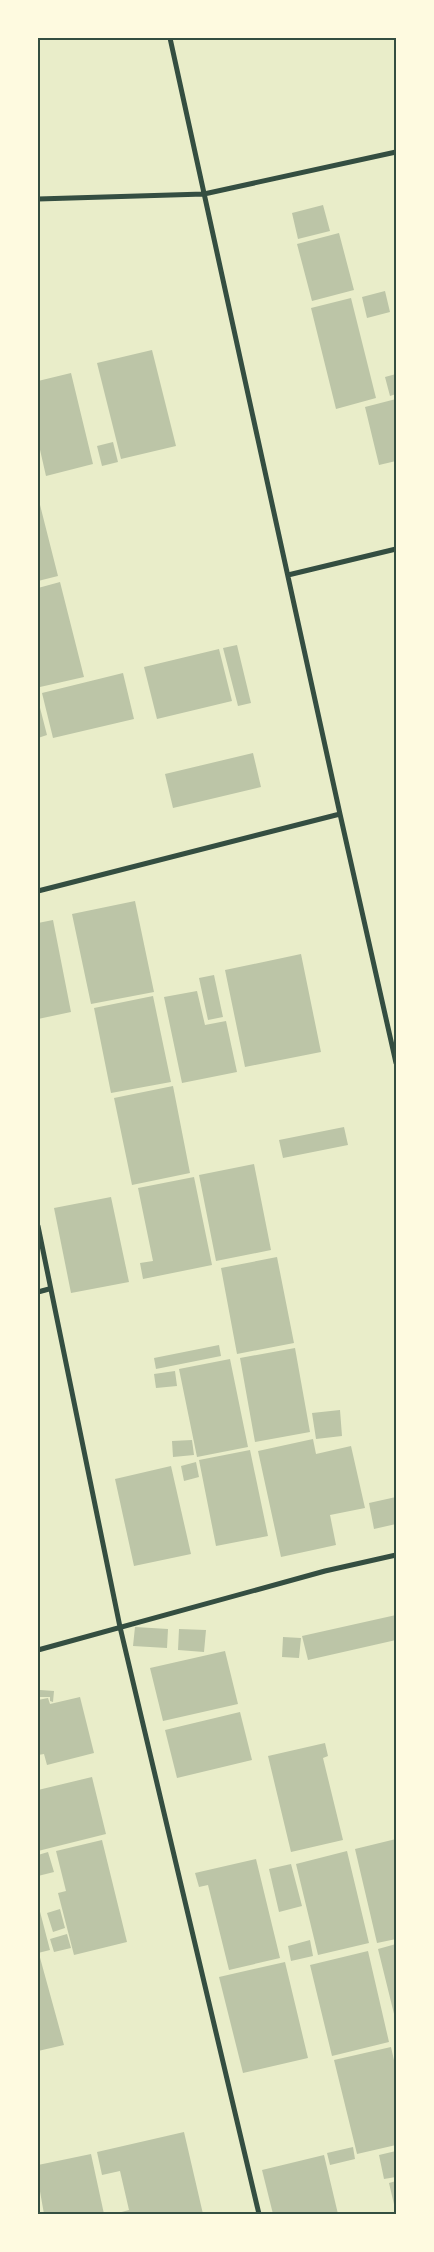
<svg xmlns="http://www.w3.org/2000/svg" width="434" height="2252" viewBox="0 0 434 2252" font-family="Signika,sans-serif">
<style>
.building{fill:#bcc5a7}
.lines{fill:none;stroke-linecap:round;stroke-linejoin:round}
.minor{stroke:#344e41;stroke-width:5}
.neatline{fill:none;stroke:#344e41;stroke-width:2}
</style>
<rect width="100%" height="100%" fill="#e9edc9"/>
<path class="building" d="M323,205L330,231L298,239L292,213Z
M339,233L354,290L312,301L297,244Z
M385,291L390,312L367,318L362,297Z
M351,298L376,398L336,409L311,308Z
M152,350L176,446L121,459L97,363Z
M71,373L93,464L46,476L38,441V381Z
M396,374V394L390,396L385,377Z
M396,399V461L379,465L365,407Z
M113,442L118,462L102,466L97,446Z
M38,497L58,576L38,581Z
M60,582L84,677L40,687L38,678V588Z
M237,645L251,703L238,706L223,648Z
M219,649L232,701L157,719L144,667Z
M123,673L134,719L53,738L42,693Z
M38,700L47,735L38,738Z
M253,753L261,787L173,808L165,774Z
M135,901L154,992L91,1004L72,914Z
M53,920L71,1012L38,1019V923Z
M301,954L321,1052L245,1067L225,970Z
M214,975L223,1017L208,1020L199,978Z
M197,991L205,1025L226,1021L237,1072L182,1083L164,997Z
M153,996L171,1082L111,1093L94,1008Z
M173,1086L190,1173L132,1185L114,1098Z
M344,1127L348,1145L283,1158L279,1140Z
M254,1164L271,1250L216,1261L199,1175Z
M194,1177L212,1265L143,1279L140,1263L153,1261L138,1188Z
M111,1197L129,1282L71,1293L54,1208Z
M277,1257L294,1343L237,1354L221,1268Z
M219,1345L221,1356L156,1369L154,1358Z
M295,1348L310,1432L255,1442L240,1358Z
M230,1359L248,1447L197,1457L179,1369Z
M175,1371L177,1386L156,1388L154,1374Z
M340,1410L342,1436L316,1439L312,1413Z
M313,1439L316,1454L351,1446L365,1508L330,1515L336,1545L281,1557L258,1451Z
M192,1440L194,1455L173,1457L172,1441Z
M250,1450L268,1536L216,1546L199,1460Z
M196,1462L199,1477L184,1481L181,1466Z
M171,1466L191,1554L134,1566L115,1479Z
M396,1497V1524L374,1529L369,1503Z
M396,1615V1640L308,1660L302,1636Z
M135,1627L168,1629L167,1648L133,1646Z
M179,1629L206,1630L204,1652L178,1650Z
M283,1637L301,1638L299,1658L282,1657Z
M225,1651L238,1704L163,1721L150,1668Z
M40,1690L54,1691L53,1702L50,1701V1697H40Z
M80,1697L94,1753L47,1765L44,1754L38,1755V1700L48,1698L50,1704Z
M240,1712L252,1760L177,1778L165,1730Z
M325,1743L328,1756L323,1758L343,1840L291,1852L268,1756Z
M92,1777L106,1834L38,1851V1790Z
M396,1839V1939L377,1943L355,1849Z
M102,1840L127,1942L74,1955L58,1893L66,1891L56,1851Z
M347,1851L369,1943L318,1955L296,1864Z
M48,1852L54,1872L38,1876V1855Z
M256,1859L280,1958L229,1970L208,1885L199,1887L195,1873Z
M291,1864L302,1906L279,1912L269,1869Z
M38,1904L50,1950L38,1953Z
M60,1909L65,1928L53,1932L47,1913Z
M67,1934L71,1948L54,1952L50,1939Z
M310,1940L313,1956L291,1961L288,1946Z
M396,1944V2022L378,1949Z
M368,1951L389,2042L332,2056L310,1965Z
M39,1954L64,2045L38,2051V1955Z
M285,1962L308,2058L243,2073L219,1977Z
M391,2047L396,2069V2145L357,2154L334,2060Z
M184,2132L203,2214H114L129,2210L120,2171L102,2175L97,2152Z
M353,2147L355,2159L330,2165L327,2153Z
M396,2151V2177L384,2179L379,2155Z
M91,2154L104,2214H44L38,2180V2165Z
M324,2155L338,2214H273L262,2170Z
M396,2181V2213L389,2183Z"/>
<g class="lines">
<path class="minor" d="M170,38L340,814L396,1063
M38,199L204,194L396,152
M288,575L396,549
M38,891L340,814
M38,1226L120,1627L259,2214
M38,1292L49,1289
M38,1650L325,1571L396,1555"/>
</g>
<rect width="434" height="2252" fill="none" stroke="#fefae0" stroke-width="78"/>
<rect x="39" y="39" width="356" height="2174" class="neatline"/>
</svg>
